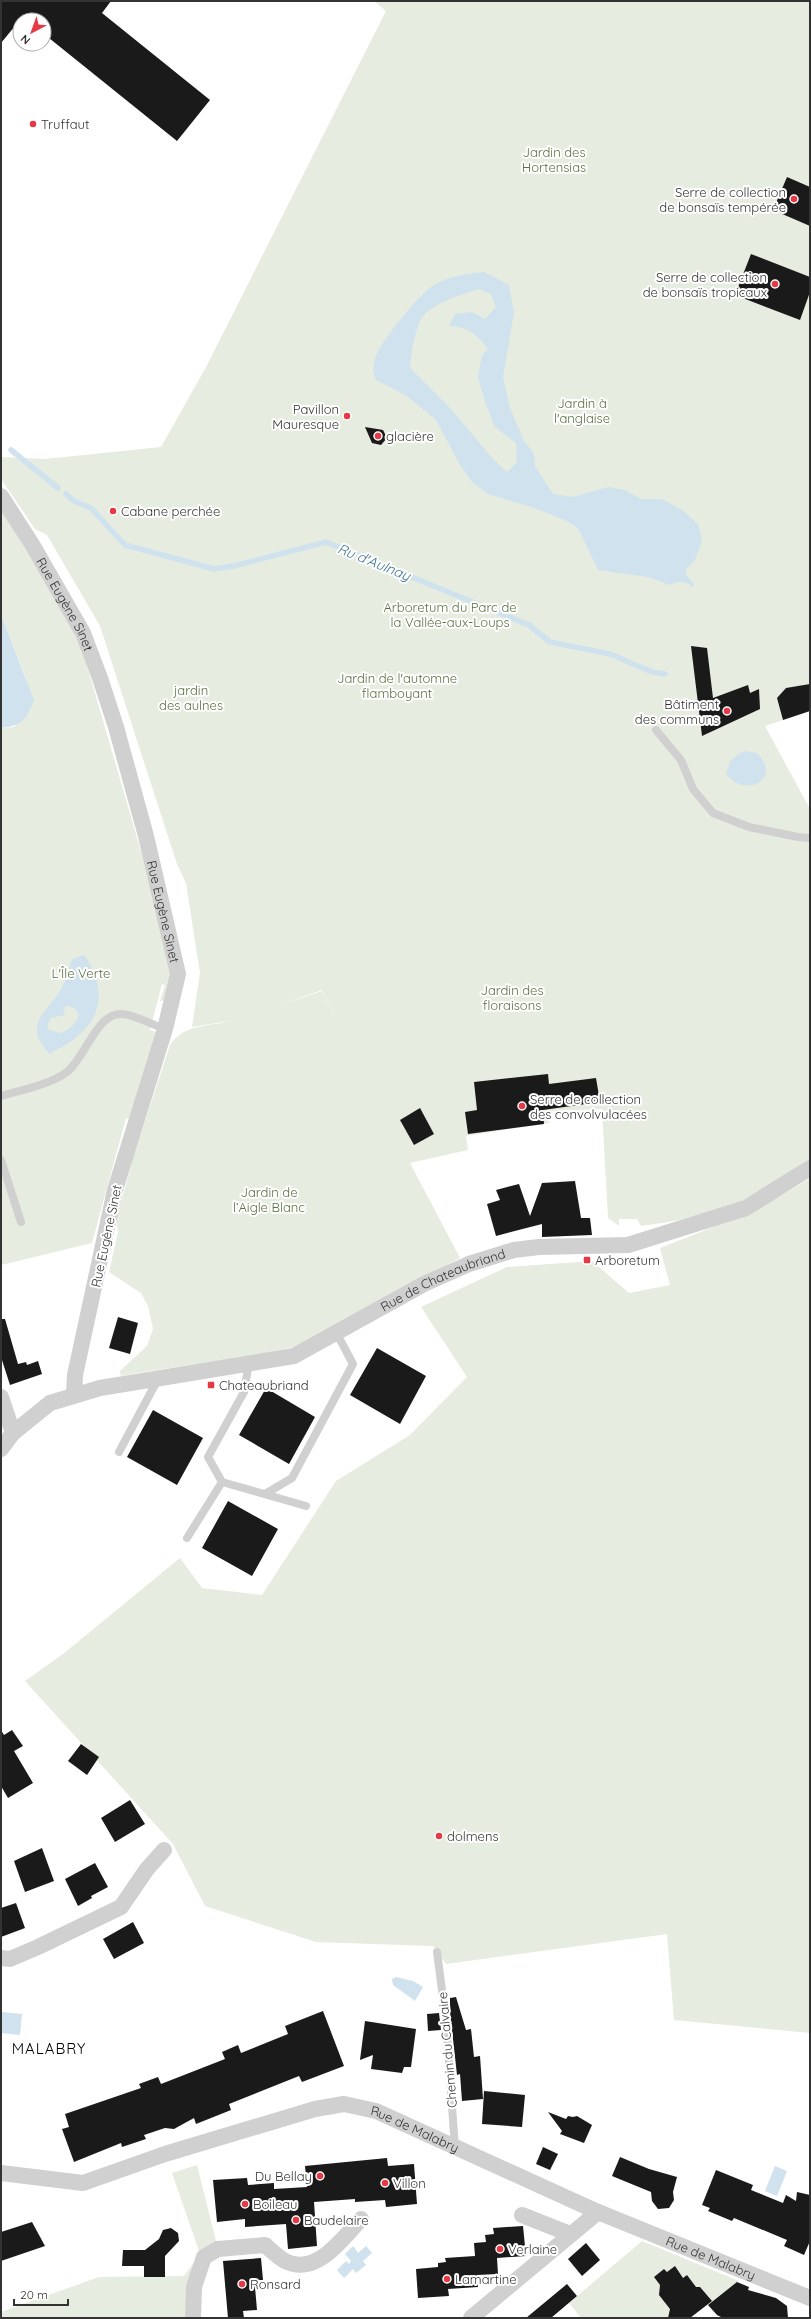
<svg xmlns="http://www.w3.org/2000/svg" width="811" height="2319" viewBox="0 0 811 2319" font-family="Quicksand,sans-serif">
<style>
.green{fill:#e6ecdf;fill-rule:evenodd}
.water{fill:#cfe2ee;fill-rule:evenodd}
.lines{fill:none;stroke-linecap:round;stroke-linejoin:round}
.stream{stroke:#cfe2ee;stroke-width:5.5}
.building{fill:#1a1a1a}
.lane{stroke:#d0d0d0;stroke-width:8}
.street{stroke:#d0d0d0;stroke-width:16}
.poi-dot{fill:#e63946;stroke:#fff;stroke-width:1.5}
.labels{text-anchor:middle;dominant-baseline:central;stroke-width:4;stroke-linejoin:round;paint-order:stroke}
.poi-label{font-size:13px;fill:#333;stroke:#fff;text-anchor:start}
.park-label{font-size:13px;fill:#56703f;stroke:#fff}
.street-label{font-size:13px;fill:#333;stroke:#fff}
.water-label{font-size:14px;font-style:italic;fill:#3f7597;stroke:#fff}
.quarter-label{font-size:15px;letter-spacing:1px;fill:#000;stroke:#fff}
</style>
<rect width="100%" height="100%" fill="#fff"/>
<path class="green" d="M374,1H810V711L765,726L810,809V1159C791,1171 772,1184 753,1195C720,1214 678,1221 641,1226L637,1219H619V1226L608,1218L602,1109L552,1111L549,1123L466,1136L468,1150L410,1163L460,1258L298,1346C240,1360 180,1365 121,1376L120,1371L147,1346L153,1329L148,1306L141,1293L109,1272L118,1232L116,1221L133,1158L170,1045C184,1024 207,1027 229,1021L192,1027L200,973L186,883L177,864L100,626L47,535L35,529L1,479V457L45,459L161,447L205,369L386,11ZM322,990L344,1033L322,991L274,1007Z
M1,509L79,638L149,879L174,975L166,1000L160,1001L165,985L162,984L150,1030L160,1033L132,1120L126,1118L92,1243L1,1265V728L15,727L27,681L1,615Z
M810,1178V2033L674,2020L667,1934L446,1964L433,1946L316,1942L205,1906L173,1844L25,1681L63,1654L180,1558L202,1588L262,1595L336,1481L410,1435L467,1377L421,1307L507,1267L592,1261L629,1293L670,1285L660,1248C712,1228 763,1209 810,1178Z
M197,2165L218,2249L204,2257L193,2318H1V2312L99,2277L184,2276L200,2254L172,2173Z
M642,2241L739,2281L690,2318H581L569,2303Z"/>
<path class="water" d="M484,272L509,285L514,313L503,377L510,408L524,441L534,453L535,466L553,494L573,497L608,487L625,490L641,499H662L682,510L698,524L702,540L695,560L686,569V574L694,585L693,587C684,581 680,580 670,585L648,577L598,570L578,528L567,521L532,507L488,494L472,482L459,463L436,420L407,396L376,380C372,371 373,362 377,353C385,337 419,294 434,285C448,276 468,274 484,272ZM479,289L491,294L496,307L485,319L472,312L455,314L449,326C467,326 478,335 488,349L482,355L478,377L485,402L495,427L516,443L517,462L507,472L492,458L451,409L410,368C411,356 415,326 423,316C434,303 463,294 479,289Z
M1,615L34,700C26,719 23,726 1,728Z
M743,751L757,753C783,779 746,799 726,774L731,760Z
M84,955C102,980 106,1010 81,1033C73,1042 60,1047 50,1054C22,1026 45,1014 60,991C67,980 68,970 72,959ZM65,1006C72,1006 76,1008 79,1015C75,1025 70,1029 61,1033L49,1030L47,1026L51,1018L64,1015Z
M396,1977L413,1981L423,1987L415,2001L393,1985L392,1979Z
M1,2012L22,2014L20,2035L1,2033Z
M775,2166L787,2171L777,2196L765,2191Z
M353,2246L358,2253L366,2246L372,2253L363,2261L366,2265L356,2273L353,2269L344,2278L337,2270L346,2261L349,2264L351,2261L345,2254Z"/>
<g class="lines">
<path class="stream" d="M11,450L58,488
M66,494L74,501L91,508L125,545L214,569L234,566L326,542L529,625L550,642L610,654L652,672L665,674"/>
</g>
<path class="building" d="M1,1H111L102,13L210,100L177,141L44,34V20H20L1,43Z
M787,177L810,187V226L773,210Z
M751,254L810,277V292L800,320L735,295Z
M365,427L383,430L387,438L381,445L372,443Z
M691,646L707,648L713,698L748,685L750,693L759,689L760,709L702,736Z
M810,684V711L783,720L777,698L786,688Z
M548,1074L549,1084L596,1078L600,1102L543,1110L544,1124L468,1134L465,1112L477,1110L474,1082Z
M420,1108L434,1134L414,1145L400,1120Z
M575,1181L581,1218H590L592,1235L542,1237V1224L496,1236L487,1204L500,1200L496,1190L519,1184L530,1216L542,1183Z
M118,1317L138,1323L130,1354L109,1348Z
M1,1319H5L18,1364L26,1362L27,1365L38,1361L42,1374L10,1385L1,1357Z
M377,1348L426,1376L400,1424L350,1395Z
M266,1388L315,1417L289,1464L239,1435Z
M153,1410L203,1438L177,1485L127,1457Z
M228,1501L278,1529L252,1576L202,1548Z
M1,1730L4,1735L12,1730L23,1746L14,1751L33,1783L8,1798L1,1786Z
M81,1744L99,1757L87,1775L68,1761Z
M130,1800L145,1824L115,1842L101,1818Z
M42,1848L54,1881L25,1892L14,1861Z
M95,1863L108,1887L91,1896L92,1898L78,1906L65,1879Z
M16,1903L25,1928L1,1937V1908Z
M133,1922L144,1943L114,1959L103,1939Z
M456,1997L466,2030L471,2029L474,2057L480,2056L483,2099L462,2101L460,2074L457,2075L450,2012V1998Z
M323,2011L344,2066L302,2082L299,2076L229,2104L231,2110L196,2124L194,2118L174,2129L165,2128L144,2135L146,2139L122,2147L121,2143L74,2162L62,2129L69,2127L65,2114L141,2088L139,2084L158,2077L161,2084L225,2059L222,2052L238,2045L241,2053L288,2034L285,2026Z
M439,2013L441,2030L428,2031L427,2014Z
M365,2021L416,2029L411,2067H404L402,2073L371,2069L373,2055L360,2060Z
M484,2091L525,2095L522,2127L482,2124Z
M548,2112L566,2119L568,2116L573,2117L577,2116L592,2125L584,2143L560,2134L562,2131Z
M543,2147L558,2154L550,2170L536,2164Z
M620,2157L649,2169L677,2177L673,2192L674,2200L669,2208L658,2209L652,2201L651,2192L612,2176Z
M387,2158L388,2166L414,2164L417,2204L386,2207L385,2200L355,2202V2199L314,2202L317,2246L288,2249L286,2224L245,2227V2219L217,2222L213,2180L247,2178L248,2185L274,2183V2189L307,2187L305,2166Z
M716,2170L753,2185L751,2190L783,2203L786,2195L796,2201L797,2192L810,2195V2241L804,2255L784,2246L787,2240L734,2218L732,2221L708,2211L710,2208L702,2205Z
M32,2222L45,2246L1,2261V2232Z
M523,2226L526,2256L497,2258L498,2274L477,2275L478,2287L448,2289L449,2296L418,2298L416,2269L438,2267V2263L446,2262L445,2258L475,2256L474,2243L486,2242L485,2235L494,2234L493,2228Z
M171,2228L178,2233L179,2241L165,2256V2277H144V2266H122L123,2250H145L159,2239L163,2230Z
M586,2243L600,2260L582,2276L568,2259Z
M261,2258L263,2280H259L260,2287H255L257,2310L243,2311L244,2318H228L223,2261Z
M675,2266L683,2278L687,2275L696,2287H700L712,2301L690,2318H668L670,2309L659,2295L660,2285L654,2277L664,2269L667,2272Z
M737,2282L749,2287L748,2290L776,2298L787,2306L788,2318H723L717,2315L708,2305Z
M567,2284L577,2296L551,2318H526Z"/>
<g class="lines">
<path class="lane" d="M656,730L681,760L693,789L713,813L749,827L798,837L810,838
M1,1096C22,1090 49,1085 67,1072C85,1058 97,1012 122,1014C133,1014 153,1025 165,1029
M1,1160L21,1222
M249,1363L244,1392L208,1457L222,1482L306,1506
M119,1452L158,1379
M265,1494L292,1478L353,1364L336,1332
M187,1538L222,1482
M437,1952L446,2021L455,2148"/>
<g class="street">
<path id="s1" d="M1,496L33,546L83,633L100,678L116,727L146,836L178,974L165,1029L115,1190L75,1375L74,1395"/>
<path d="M1,1397L13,1433"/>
<path id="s2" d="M1,1449L13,1433L50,1403L100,1388L294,1356L424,1284L469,1264L514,1250L539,1247L628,1245L746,1208L810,1168"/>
<path d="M1,1958L10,1959L38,1947L121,1907L147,1869L164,1850"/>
<path id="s3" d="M1,2173L83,2183L165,2154L315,2109L344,2104L376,2111L598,2212L810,2298"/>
<path d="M522,2215L570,2234"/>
<path d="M193,2318L194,2287L204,2257L218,2249L265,2245C271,2250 278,2257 285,2261C316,2277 342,2239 361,2219"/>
<path d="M471,2318L598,2212"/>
</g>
</g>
<g class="poi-dot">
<circle cx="33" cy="124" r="4"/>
<circle cx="794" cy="199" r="4"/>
<circle cx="775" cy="284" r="4"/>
<circle cx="347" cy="416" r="4"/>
<circle cx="378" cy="436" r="4"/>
<circle cx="113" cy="511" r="4"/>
<circle cx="727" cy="711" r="4"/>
<circle cx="522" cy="1106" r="4"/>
<rect x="583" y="1256" width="8" height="8" rx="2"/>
<rect x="207" y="1381" width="8" height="8" rx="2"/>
<circle cx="439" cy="1836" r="4"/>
<circle cx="320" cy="2176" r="4"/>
<circle cx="385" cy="2183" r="4"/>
<circle cx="245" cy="2204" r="4"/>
<circle cx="296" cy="2220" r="4"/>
<circle cx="500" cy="2249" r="4"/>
<circle cx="447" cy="2279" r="4"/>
<circle cx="242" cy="2284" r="4"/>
</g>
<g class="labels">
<g class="poi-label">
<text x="41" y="124">Truffaut</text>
<text x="786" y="192" text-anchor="end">Serre de collection<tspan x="786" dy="15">de bonsaïs tempérée</tspan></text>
<text x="767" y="277" text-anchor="end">Serre de collection<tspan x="767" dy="15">de bonsaïs tropicaux</tspan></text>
<text x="339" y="409" text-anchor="end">Pavillon<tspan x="339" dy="15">Mauresque</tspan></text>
<text x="386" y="436">glacière</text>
<text x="121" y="511">Cabane perchée</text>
<text x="719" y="704" text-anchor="end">Bâtiment<tspan x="719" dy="15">des communs</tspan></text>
<text x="530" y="1099">Serre de collection<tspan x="530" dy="15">des convolvulacées</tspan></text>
<text x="595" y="1260">Arboretum</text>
<text x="219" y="1385">Chateaubriand</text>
<text x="447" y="1836">dolmens</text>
<text x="312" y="2176" text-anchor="end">Du Bellay</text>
<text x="393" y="2183">Villon</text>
<text x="253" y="2204">Boileau</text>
<text x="304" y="2220">Baudelaire</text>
<text x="508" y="2249">Verlaine</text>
<text x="455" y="2279">Lamartine</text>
<text x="250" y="2284">Ronsard</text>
</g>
<g class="park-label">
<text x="554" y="152">Jardin des<tspan x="554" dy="15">Hortensias</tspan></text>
<text x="582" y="403">Jardin à<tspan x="582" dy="15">l'anglaise</tspan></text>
<text x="450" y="607">Arboretum du Parc de<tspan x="450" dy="15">la Vallée-aux-Loups</tspan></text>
<text x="397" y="678">Jardin de l'automne<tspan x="397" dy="15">flamboyant</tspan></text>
<text x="191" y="690">jardin<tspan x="191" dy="15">des aulnes</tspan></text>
<text x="81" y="973">L'Île Verte</text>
<text x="512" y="990">Jardin des<tspan x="512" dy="15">floraisons</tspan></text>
<text x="269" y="1192">Jardin de<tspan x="269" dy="15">l’Aigle Blanc</tspan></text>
</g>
<g class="street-label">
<text stroke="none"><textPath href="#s1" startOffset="126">Rue Eugène Sinet</textPath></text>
<text stroke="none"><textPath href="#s1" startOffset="450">Rue Eugène Sinet</textPath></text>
<text transform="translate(106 1236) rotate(-78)">Rue Eugène Sinet</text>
<text stroke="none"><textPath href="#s2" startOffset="484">Rue de Chateaubriand</textPath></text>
<text transform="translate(447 2050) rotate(-95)">Chemin du Calvaire</text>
<text stroke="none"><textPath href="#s3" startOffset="431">Rue de Malabry</textPath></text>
<text stroke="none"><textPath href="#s3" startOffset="754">Rue de Malabry</textPath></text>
</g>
<g class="water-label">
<text transform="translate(374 562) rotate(22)">Ru d'Aulnay</text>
</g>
<g class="quarter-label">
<text x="49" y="2048">MALABRY</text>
</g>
</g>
<rect width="811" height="2319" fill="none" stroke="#333333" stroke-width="4"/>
<g transform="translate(32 32) rotate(221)"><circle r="19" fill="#ffffff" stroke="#adadad"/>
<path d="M0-3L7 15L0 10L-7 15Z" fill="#e63946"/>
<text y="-6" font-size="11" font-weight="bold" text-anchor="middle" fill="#333333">N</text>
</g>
<path d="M14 2299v6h54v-6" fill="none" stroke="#333333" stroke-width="2"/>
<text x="20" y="2299" font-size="12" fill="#333333" stroke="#ffffff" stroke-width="3" paint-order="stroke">20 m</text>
</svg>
